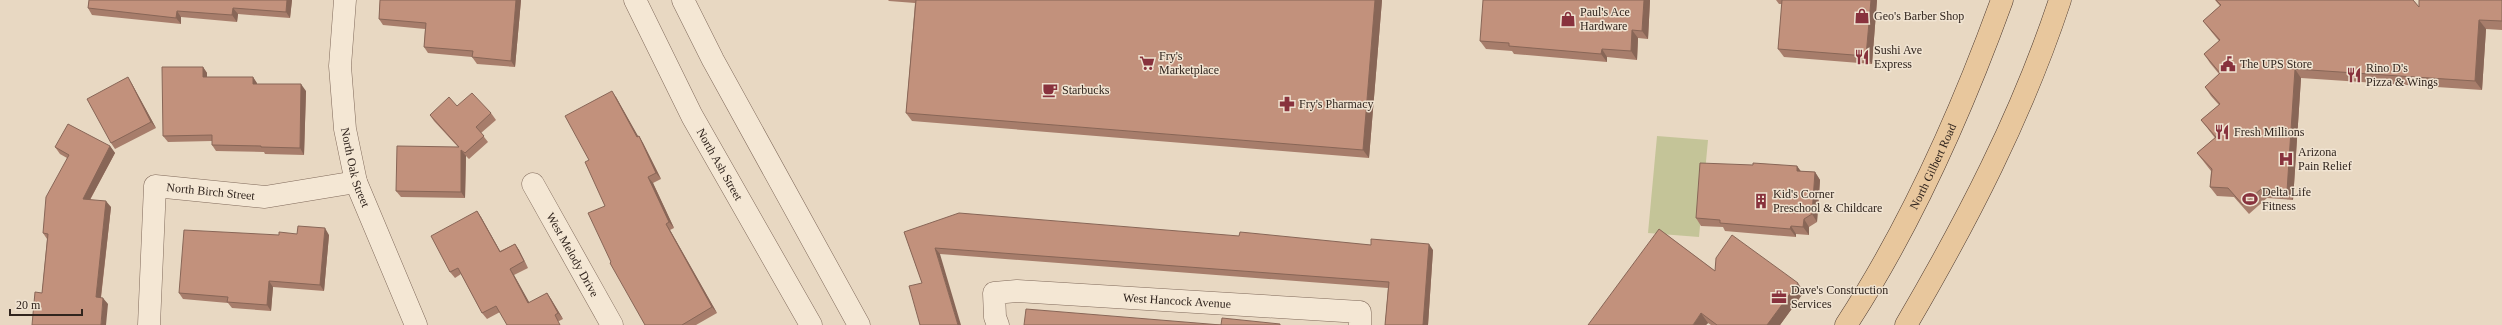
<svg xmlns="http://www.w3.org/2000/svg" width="2502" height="325" viewBox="0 0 2502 325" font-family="'Times New Roman',serif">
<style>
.green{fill:#c4c498}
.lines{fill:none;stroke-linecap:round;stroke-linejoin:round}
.minor-casing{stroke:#806a5b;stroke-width:23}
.primary-casing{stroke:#4e3a2f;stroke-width:23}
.minor{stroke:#f4e7d4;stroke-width:22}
.primary{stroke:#e8c79d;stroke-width:22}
.wall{fill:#a77d6b}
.shaded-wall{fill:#886657}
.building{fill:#c2917c;stroke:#886657}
.labels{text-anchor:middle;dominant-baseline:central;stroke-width:3;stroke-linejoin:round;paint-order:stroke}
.poi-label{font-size:12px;fill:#31251e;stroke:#f0e3d1;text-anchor:start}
.street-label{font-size:12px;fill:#31251e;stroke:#f0e3d1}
</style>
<rect width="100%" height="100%" fill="#e8d8c2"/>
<path class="green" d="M1657,136L1708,140L1699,237L1648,233Z"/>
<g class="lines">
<g class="minor-casing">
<g id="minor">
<path id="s1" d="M345,0L340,66L345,129L356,182L416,325"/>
<path id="s2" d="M635,0L692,116L811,325"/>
<path d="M683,0L713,60L859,325"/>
<path id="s3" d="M533,184L612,325"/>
<path id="s4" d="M149,325L155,186L265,197L356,182"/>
<path id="s5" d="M998,325L995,317L994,293L1017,291L1360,312V325"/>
</g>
</g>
<g class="primary-casing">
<g id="primary">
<path id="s6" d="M1846,325C1912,224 1961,113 2002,0"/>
<path d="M1906,325C1967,221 2022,115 2060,0"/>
</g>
</g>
<use href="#minor" class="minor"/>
<use href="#primary" class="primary"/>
</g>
<path class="wall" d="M89,0H292L290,18L238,14L237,22L181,17V24L92,15L88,8Z
M380,0H521L515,67L477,64L472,57L428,53L424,47L425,29L383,25L379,19Z
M888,0H1382L1369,158L912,121L906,113L915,3L889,1Z
M1650,0L1648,39L1638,38L1637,60L1607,57V62L1514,54L1512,51L1486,49L1480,41Z
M1776,0H1877L1872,64L1784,57L1778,49L1782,4H1779Z
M2215,0H2413L2419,7L2502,0V30L2486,29L2482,90L2301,78L2293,200L2267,198L2249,214L2234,197L2217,196L2210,187L2211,171L2197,153L2215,138L2201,120L2219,105L2211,96L2205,87L2219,74L2210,63L2204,54L2219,41L2210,30L2203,21L2220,6Z
M203,67L207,73V77H253L257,84L306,91L304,155L265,154L264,152L216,151L212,145V141L168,142L163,136Z
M128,78L132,84L156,128L115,149L111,143Z
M616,97L638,137L639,136L643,143L661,179L653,183L674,228L670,230L717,313L696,325H645L611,262L605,206L589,160Z
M457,106L491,113L496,120L481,133L488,142L469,159L466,156L465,198L401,197L396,191L458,147L434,121L430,115Z
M110,146L115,153L90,200L111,207L101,298L108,304L42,293L47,239L43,233L67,158L60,154L55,147Z
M1797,166L1800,171L1815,172L1820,180L1817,222L1809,227V235L1796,234V237L1725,231L1723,227L1701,226L1696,218Z
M477,211L481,217L500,251L515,244L519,250L528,268L514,275L529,303L547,293L551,299L563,319L559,321L500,312L487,319L482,313L461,274L455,278L450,272Z
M1659,229L1715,271L1804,292L1780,325H1711L1708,323L1706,325Z
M904,232L1239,236L1371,245L1433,250L1428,325H1385L1388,288L940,254L922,283Z
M297,234L329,235L324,291L273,287L271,311L232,308L228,303L183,299L179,293L279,235Z"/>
<path class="shaded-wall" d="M287,0H292L290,18L286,12Z
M516,0H521L515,67L511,61Z
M1375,0H1382L1369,158L1363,150Z
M1644,0H1650L1648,39L1642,31Z
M1871,0H1877L1872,64L1866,56Z
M233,8L238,14L237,22L232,15Z
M177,11L181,17V24L176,18Z
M2479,20L2486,29L2482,90L2475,81Z
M1632,30L1638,38L1637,60L1631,51Z
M1602,49L1607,57V62L1601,54Z
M203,67L207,73V83L203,77Z
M2295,69L2301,78L2293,200L2287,191Z
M128,77L132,84L156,128L151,122Z
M253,77L257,83V90L253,84Z
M301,84L306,91L304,155L300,148Z
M612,91L616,97L642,143L637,137Z
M639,136L643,143L661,179L656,173Z
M110,146L115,153L87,205L83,199Z
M461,150L466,156L465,198L461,192Z
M1797,166L1803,174L1797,171Z
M1815,172L1820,180L1817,222L1812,214Z
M648,177L653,183L674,228L669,222Z
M106,201L111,207L100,304L96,297Z
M477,211L481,217L504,258L500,252Z
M1804,219L1809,227V235L1803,227Z
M666,224L670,230L717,313L712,307Z
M1791,226L1796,234V237L1790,229Z
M325,228L329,235L324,291L320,285Z
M515,244L519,250L528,268L524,261Z
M1429,244L1433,250L1428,325H1423Z
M935,248L940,254L961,325H958Z
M510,269L514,275L533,309L528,303Z
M269,281L273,287L271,311L267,305Z
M1798,283L1804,292L1780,325H1767Z
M547,293L551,299L563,319L558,313Z
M103,298L108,304L106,325H101Z
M1701,313L1708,323L1706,325H1693Z"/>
<path class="building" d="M89,0H287L286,12L233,8L232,15L177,11L176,18L88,8Z
M380,0H516L511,61L472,57L473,51L424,47L426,23L379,19Z
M916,0H1375L1363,150L906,113Z
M1483,0H1644L1642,31L1632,30L1631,51L1602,49L1601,54L1509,46V43L1480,41Z
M1782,0H1871L1866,56L1778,49Z
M2216,0H2413L2419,7V0H2502V21L2479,20L2475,81L2295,69L2287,191L2261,189L2243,205L2228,188L2210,187L2212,169L2197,153L2216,137L2201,120L2220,104L2205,87L2220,73L2204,54L2220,40L2203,21L2221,5Z
M162,67H203V77H253V84H301L300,148L261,147V146L212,145V135L163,136Z
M128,77L151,122L111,143L87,99Z
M612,91L637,137L639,136L656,173L648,177L669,222L666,224L712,307L682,325H645L610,263L611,262L588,213L605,206L585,162L589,160L565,116Z
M472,93L491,113L476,127L484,136L465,153L461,150V192L396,191L397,146L459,147L430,115L449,97L457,106Z
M68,124L110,146L83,199L106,201L96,297L103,298L101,325H32L35,292L42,293L48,234L43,233L46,197L69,155L55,147Z
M1700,163L1753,165V163L1797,166V171L1815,172L1812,214L1804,219L1803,227L1791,226L1790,229L1720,223V220L1696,218Z
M477,211L500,252L515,244L524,261L510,269L528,303L547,293L558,313L555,315L560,325H507L496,306L482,313L458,268L450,272L431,236Z
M959,213L1239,236L1240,232L1371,245V239L1429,244L1423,325H1385L1389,282L935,248L958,325H920L909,286L922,283L904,232Z
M298,226L325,228L320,285L269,281L267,305L227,302L228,297L179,293L184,230L279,235V232L297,234Z
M1659,229L1715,271L1716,258L1732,235L1798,283L1767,325H1717L1701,313L1693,325H1588Z
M1026,309L1221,325L1222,318L1280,324V325H1024Z"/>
<defs>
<g id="shop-bare" transform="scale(1.2)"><path d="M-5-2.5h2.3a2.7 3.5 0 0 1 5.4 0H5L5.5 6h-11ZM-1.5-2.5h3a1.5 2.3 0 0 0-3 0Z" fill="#88323d" stroke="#f0e3d1" stroke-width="2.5" paint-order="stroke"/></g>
<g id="restaurant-bare" transform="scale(1.2)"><path d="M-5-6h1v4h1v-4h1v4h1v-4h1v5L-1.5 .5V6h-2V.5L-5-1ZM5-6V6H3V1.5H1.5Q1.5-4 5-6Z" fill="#88323d" stroke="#f0e3d1" stroke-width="2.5" paint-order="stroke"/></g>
<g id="supermarket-bare" transform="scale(1.2)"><path d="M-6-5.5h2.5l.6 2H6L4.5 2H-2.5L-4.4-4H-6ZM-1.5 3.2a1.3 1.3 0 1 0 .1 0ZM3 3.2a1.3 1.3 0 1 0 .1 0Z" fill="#88323d" stroke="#f0e3d1" stroke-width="2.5" paint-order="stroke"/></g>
<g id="civic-bare" transform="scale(1.2)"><path d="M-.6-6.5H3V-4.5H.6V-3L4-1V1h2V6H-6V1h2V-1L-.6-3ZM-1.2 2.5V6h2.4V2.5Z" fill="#88323d" stroke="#f0e3d1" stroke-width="2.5" paint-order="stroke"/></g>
<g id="cafe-bare" transform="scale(1.2)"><path d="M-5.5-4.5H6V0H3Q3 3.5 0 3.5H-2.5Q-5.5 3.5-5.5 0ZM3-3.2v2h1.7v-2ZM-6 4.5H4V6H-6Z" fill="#88323d" stroke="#f0e3d1" stroke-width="2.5" paint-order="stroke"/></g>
<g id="pharmacy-bare" transform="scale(1.2)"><path d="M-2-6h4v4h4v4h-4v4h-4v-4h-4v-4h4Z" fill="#88323d" stroke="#f0e3d1" stroke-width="2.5" paint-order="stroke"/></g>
<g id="hospital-bare" transform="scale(1.2)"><path d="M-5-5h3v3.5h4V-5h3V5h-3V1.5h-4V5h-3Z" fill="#88323d" stroke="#f0e3d1" stroke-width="2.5" paint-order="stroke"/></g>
<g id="stadium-bare" transform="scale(1.2)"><path d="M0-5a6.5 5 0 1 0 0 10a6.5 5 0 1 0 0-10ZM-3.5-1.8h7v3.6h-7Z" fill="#88323d" stroke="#f0e3d1" stroke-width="2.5" paint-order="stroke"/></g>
<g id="building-bare" transform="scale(1.2)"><path d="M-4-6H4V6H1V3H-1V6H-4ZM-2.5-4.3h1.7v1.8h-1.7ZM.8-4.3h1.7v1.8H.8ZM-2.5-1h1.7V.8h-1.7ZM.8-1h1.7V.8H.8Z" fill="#88323d" stroke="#f0e3d1" stroke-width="2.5" paint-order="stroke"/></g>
<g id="office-bare" transform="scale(1.2)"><path d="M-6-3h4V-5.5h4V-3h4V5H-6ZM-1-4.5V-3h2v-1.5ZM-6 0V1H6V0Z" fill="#88323d" stroke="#f0e3d1" stroke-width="2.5" paint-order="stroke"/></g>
</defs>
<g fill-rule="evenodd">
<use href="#shop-bare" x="1862" y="16"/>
<use href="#shop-bare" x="1568" y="19"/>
<use href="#restaurant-bare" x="1862" y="57"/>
<use href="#supermarket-bare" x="1147" y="63"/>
<use href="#civic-bare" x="2228" y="64"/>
<use href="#restaurant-bare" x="2354" y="75"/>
<use href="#cafe-bare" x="1050" y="90"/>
<use href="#pharmacy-bare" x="1287" y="104"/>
<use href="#restaurant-bare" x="2222" y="132"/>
<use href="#hospital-bare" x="2286" y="159"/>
<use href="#stadium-bare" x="2250" y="199"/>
<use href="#building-bare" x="1761" y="201"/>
<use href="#office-bare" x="1779" y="297"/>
</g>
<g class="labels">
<g class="poi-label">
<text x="1580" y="12">Paul's Ace<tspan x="1580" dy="14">Hardware</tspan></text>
<text x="1874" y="16">Geo's Barber Shop</text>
<text x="1874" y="50">Sushi Ave<tspan x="1874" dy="14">Express</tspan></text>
<text x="1159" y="56">Fry's<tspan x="1159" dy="14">Marketplace</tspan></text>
<text x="2240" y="64">The UPS Store</text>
<text x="2366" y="68">Rino D's<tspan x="2366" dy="14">Pizza &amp; Wings</tspan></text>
<text x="1062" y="90">Starbucks</text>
<text x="1299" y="104">Fry's Pharmacy</text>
<text x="2234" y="132">Fresh Millions</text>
<text x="2298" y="152">Arizona<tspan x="2298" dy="14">Pain Relief</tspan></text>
<text x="2262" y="192">Delta Life<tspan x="2262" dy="14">Fitness</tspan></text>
<text x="1773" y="194">Kid's Corner<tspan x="1773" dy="14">Preschool &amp; Childcare</tspan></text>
<text x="1791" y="290">Dave's Construction<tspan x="1791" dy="14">Services</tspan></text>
</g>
<g class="street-label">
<text stroke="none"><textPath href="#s2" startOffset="185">North Ash Street</textPath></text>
<text stroke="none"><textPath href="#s1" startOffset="169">North Oak Street</textPath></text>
<text stroke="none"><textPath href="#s6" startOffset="181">North Gilbert Road</textPath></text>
<text stroke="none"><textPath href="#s4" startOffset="195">North Birch Street</textPath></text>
<text stroke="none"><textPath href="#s3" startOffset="81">West Melody Drive</textPath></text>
<text stroke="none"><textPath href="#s5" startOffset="216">West Hancock Avenue</textPath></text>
</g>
</g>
<path d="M10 309v6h72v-6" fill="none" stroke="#31251e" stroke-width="2"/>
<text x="16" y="309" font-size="12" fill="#31251e" stroke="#f0e3d1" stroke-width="3" paint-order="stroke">20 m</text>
</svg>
